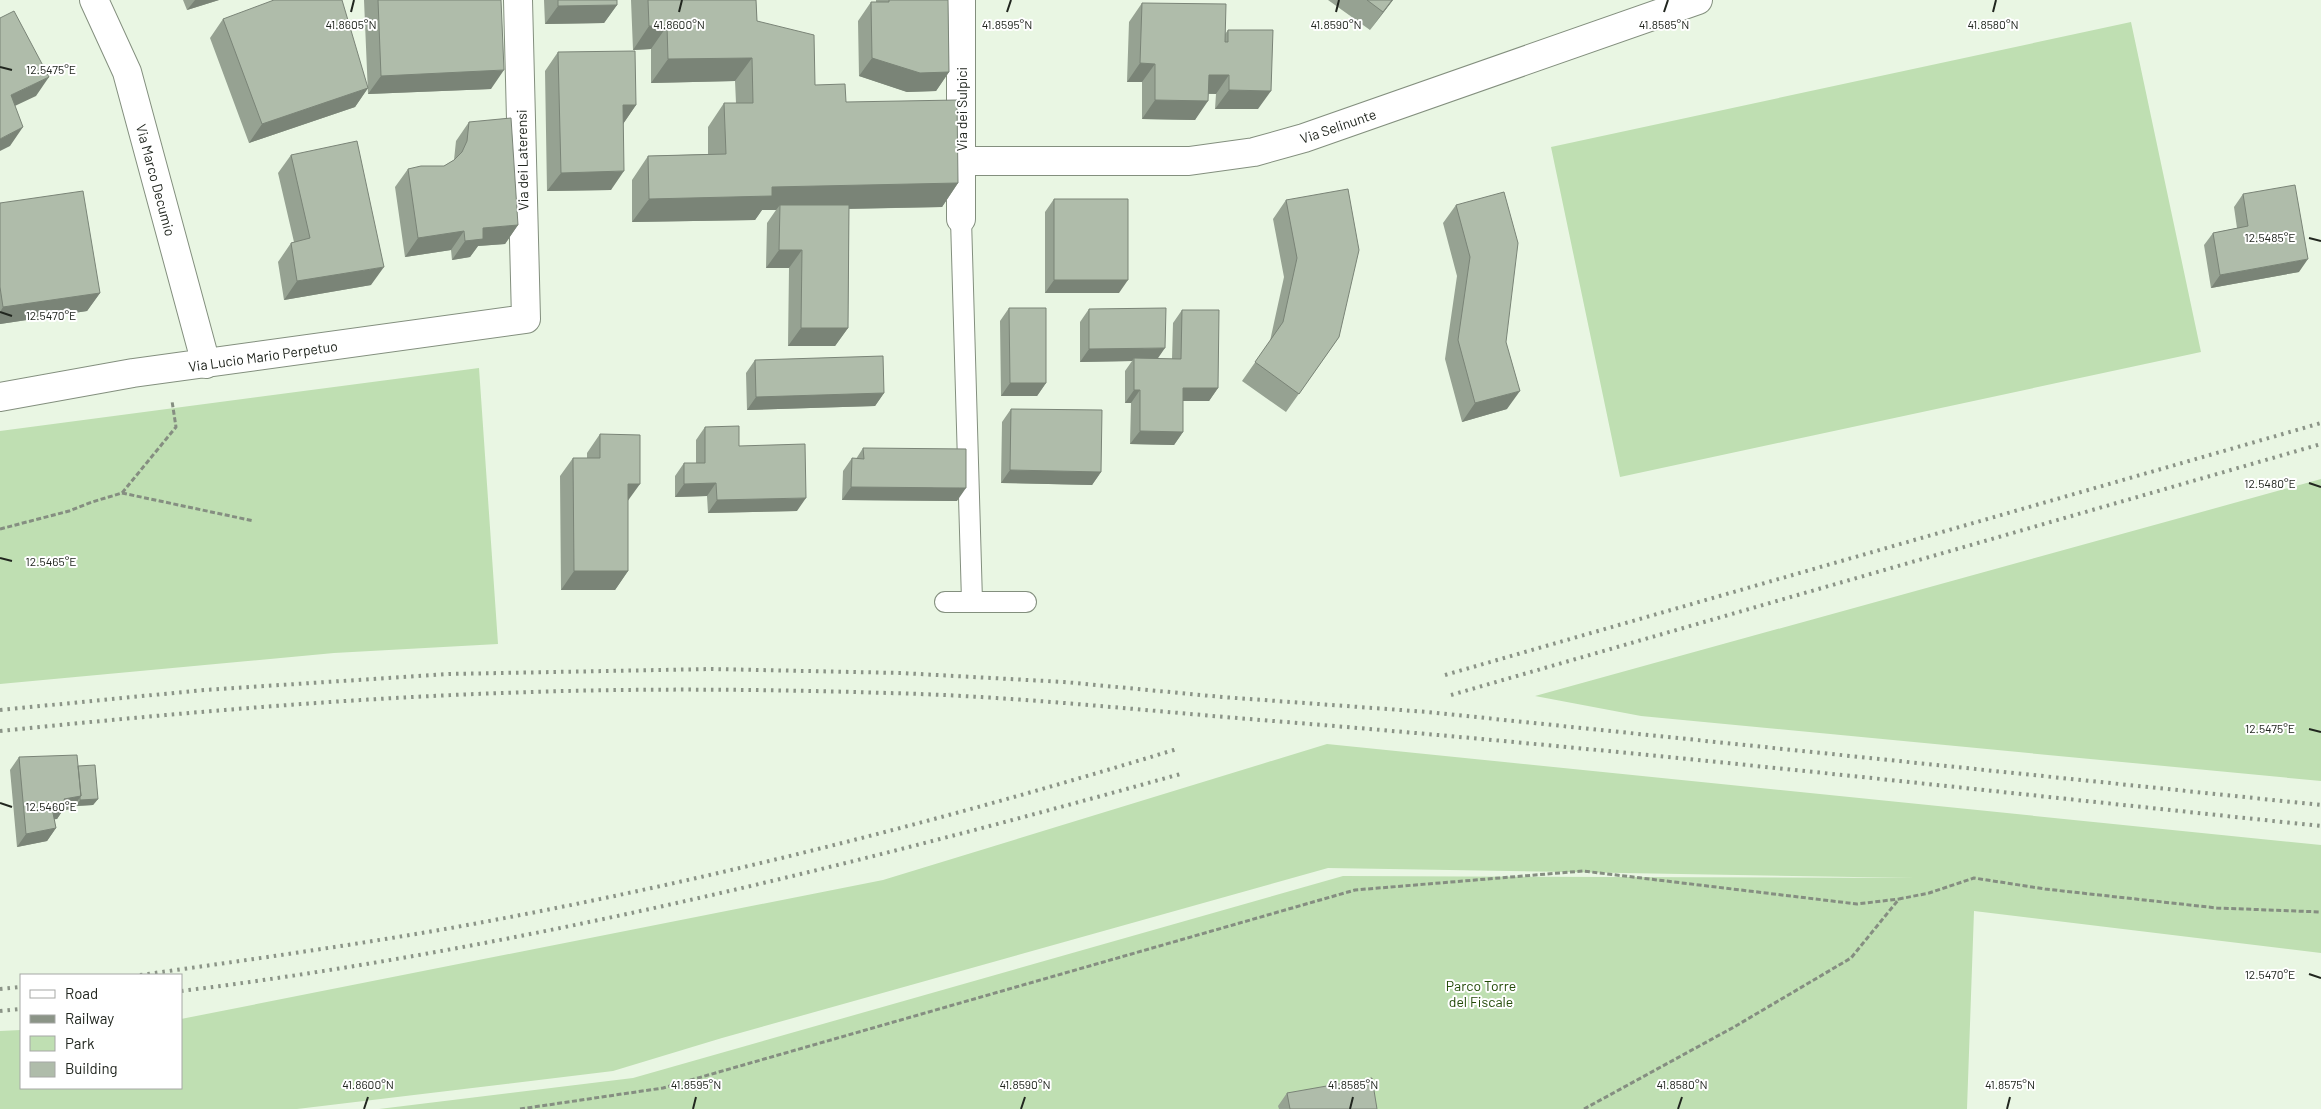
<svg xmlns="http://www.w3.org/2000/svg" width="2321" height="1109" viewBox="0 0 2321 1109" font-family="Barlow,sans-serif">
<style>
.green{fill:#bfdfb2}
.lines{fill:none;stroke-linecap:round;stroke-linejoin:round}
.lane-casing{stroke:#838f7e;stroke-width:22}
.street-casing{stroke:#838f7e;stroke-width:30}
.path{stroke:#858e81;stroke-width:3;stroke-dasharray:5 2.5;stroke-linecap:butt}
.lane{stroke:#fff;stroke-width:20}
.street{stroke:#fff;stroke-width:28}
.rail{stroke:#8b9487;stroke-width:4;stroke-dasharray:2.5 5;stroke-linecap:butt}
.wall{fill:#96a292}
.shaded-wall{fill:#7a8477}
.building{fill:#afbcaa;stroke:#7a8477}
.ticks{fill:none;stroke:#21261f;stroke-width:2}
.labels{text-anchor:middle;dominant-baseline:central;stroke-width:4;stroke-linejoin:round;paint-order:stroke}
.street-label{font-size:14px;fill:#21261f;stroke:#fff}
.park-label{font-size:14px;fill:#224a07;stroke:#fff}
.ticks-label{font-size:12px;text-anchor:middle;fill:#21261f;stroke:#fff;stroke-width:4;stroke-linejoin:round;paint-order:stroke}
</style>
<rect width="100%" height="100%" fill="#e9f6e3"/>
<path class="green" d="M2131,22L2201,352L1620,477L1551,147Z
M479,368L498,644L334,653L0,684V431Z
M2321,479V781L1641,716L1535,696Z
M1327,744L2321,845V953L1974,911L1967,1109H379L633,1078L1343,876L1915,878L1328,868L722,1038L613,1071L297,1109H0V1031L21,1030V1088H181V1019L883,880Z"/>
<g class="lines">
<g class="lane-casing">
<path id="lane" d="M961,219L972,601
M945,602H1026"/>
</g>
<g class="street-casing">
<path id="street" d="M94,0L127,72L206,364
M961,0V219
M961,161H1189L1254,152L1304,138L1698,0
M0,397L133,373L526,319L518,0"/>
</g>
<path class="path" d="M122,493L254,521
M0,529L69,511L92,502L122,493L176,427L172,401
M520,1109L663,1088L1355,890L1583,871L1857,904L1899,899
M1584,1109L1734,1027L1851,958L1899,899L1929,893L1974,878L2045,889L2217,908L2321,912"/>
<use href="#lane" class="lane"/>
<use href="#street" class="street"/>
<path class="rail" d="M1445,675L2321,423
M1451,695L2321,444
M0,710L204,690L449,674L712,669L901,673L1064,682L1222,697L1428,712L2321,805
M0,731C167,714 334,699 502,693C630,688 760,689 888,693C1013,696 1137,710 1261,720C1615,748 1968,789 2321,826
M140,975C248,960 355,945 462,926C704,882 942,821 1177,749
M0,989L21,987
M181,991C521,949 855,865 1184,773
M0,1011L21,1009"/>
</g>
<path class="wall" d="M183,0H219L187,10Z
M364,0H501L491,89L368,94Z
M544,0H617V5L604,23L545,24Z
M631,0H756L757,21L815,85L846,102L958,183L942,207L849,209L848,328L835,346H788L789,268H766L767,223L776,210H762L755,220L632,222V180L648,156L708,154V127L724,103H736L735,81L651,83V49L633,50Z
M876,0H948L949,72L936,91L907,92L859,76L858,21L871,2H876Z
M1328,0H1393L1370,30Z
M1142,3L1225,34L1228,30L1258,109H1215L1216,94H1208L1195,120L1142,119V82H1127L1129,22Z
M223,19L368,88L355,107L249,143L210,38Z
M558,52L636,105L623,124L611,190L547,191L545,71Z
M469,122L518,225L505,244L478,246L470,257L452,260L451,250L405,257L395,187L408,169L444,166L454,160L456,141Z
M291,155L371,285L284,300L278,262L291,243L294,242L278,173Z
M2243,194L2299,272L2211,288L2204,245L2213,233L2237,228L2234,207Z
M1054,199L1119,293H1045V212Z
M1286,200L1339,337L1286,412L1242,381L1270,341L1284,277L1273,219Z
M0,203L100,293L87,311L0,324Z
M1456,205L1506,342L1507,409L1462,422L1445,359L1457,276L1443,223Z
M1009,308L1046,383L1037,396H1001L1000,321Z
M1089,309L1158,359H1172L1173,323L1182,310L1218,388L1209,401H1183V432L1174,445L1130,444L1131,403H1125V371L1132,361L1080,362V322Z
M755,360L884,393L875,406L747,410L746,373Z
M1011,409L1101,472L1092,485L1001,483L1002,422Z
M705,427L739,446L797,511L708,513L707,496L675,497V476L684,463H696V440Z
M600,434L628,502V571L615,590H561L560,476L573,458H587V453Z
M863,448L957,501L842,500L843,471L852,458L856,459Z
M19,757L78,766L98,799L93,805L76,806L75,803L72,809L63,810L57,819H54L56,828L47,841L17,847L10,770Z
M1287,1093L1377,1109H1279L1278,1106Z"/>
<path class="shaded-wall" d="M195,0H219L187,10Z
M1392,0H1393L1370,30L1383,12Z
M617,5L604,23L545,24L558,6Z
M649,26H667L651,49L633,50Z
M752,58L735,81L651,83L668,59Z
M872,58L949,72L936,91L907,92L859,76Z
M1140,63L1155,64L1142,82H1127Z
M504,70L491,89L368,94L381,76Z
M1209,75H1229L1216,94L1196,93Z
M49,77L36,96L0,113L11,95Z
M368,88L355,107L249,143L262,124Z
M1229,90L1271,91L1258,109H1215Z
M1155,100L1208,101L1195,120L1142,119Z
M623,105H636L623,124Z
M23,127L10,146L0,151V139Z
M624,171L611,190L547,191L561,173Z
M958,183L942,207L780,210V205L776,210H762L755,220L632,222L649,199L772,187Z
M518,225L505,244L478,246L470,257L452,260L465,241L483,228Z
M464,231L451,250L405,257L418,238Z
M779,250H802L789,268H766Z
M2308,259L2299,272L2211,288L2220,275Z
M384,267L371,285L284,300L297,281Z
M1054,280H1128L1119,293H1045Z
M100,293L87,311L0,324V312L3,307Z
M801,328H848L835,346H788Z
M1165,348L1156,361L1134,358L1132,361L1080,362L1089,349Z
M1010,383H1046L1037,396H1001Z
M1183,388H1218L1209,401H1174Z
M1134,390H1140L1131,403H1125Z
M1520,391L1507,409L1462,422L1475,403Z
M884,393L875,406L747,410L756,397Z
M1140,431L1183,432L1174,445L1130,444Z
M1010,470L1101,472L1092,485L1001,483Z
M716,483L707,496L675,497L684,484Z
M628,484H640L627,502Z
M851,487L966,488L957,501L842,500Z
M806,498L797,511L708,513L717,500Z
M574,571H628L615,590H561Z
M81,796L72,809L63,810L57,819L43,821L52,808L64,799Z
M98,799L93,805L76,806L80,800Z
M56,828L47,841L17,847L26,834Z"/>
<path class="building" d="M274,0H342L368,88L262,124L223,19Z
M378,0H501L504,70L381,76Z
M558,0H617V5L558,6Z
M648,0H756L757,21L814,35L815,85L845,84L846,102L957,100L958,183L772,187V196L649,199L648,156L726,154L724,103H753L752,58L668,59L667,26H649Z
M889,0H948L949,72L920,73L872,58L871,2H889Z
M1367,0H1392L1383,12Z
M1142,3L1226,4L1225,42H1228V30H1273L1271,91L1229,90V75H1209L1208,101L1155,100V64L1140,63Z
M14,11L49,77L11,95L23,127L0,139V18Z
M635,51L636,105H623L624,171L561,173L558,52Z
M511,118L518,225L483,228V239L465,241L464,231L418,238L408,169L421,166H444L454,160L462,152L467,141L469,122Z
M357,141L384,267L297,281L291,243L310,238L291,155Z
M2295,185L2308,259L2220,275L2213,233L2248,226L2243,194Z
M1348,189L1359,250L1339,337L1299,394L1255,362L1283,322L1297,258L1286,200Z
M83,191L100,293L3,307L0,287V203Z
M1504,192L1518,243L1506,342L1520,391L1475,403L1458,340L1470,257L1456,205Z
M1054,199H1128V280H1054Z
M780,205H849L848,328H801L802,250H779Z
M1009,308H1046V383H1010Z
M1166,308L1165,348L1089,349V309Z
M1182,310H1219L1218,388H1183V432L1140,431V390H1134V358L1181,359Z
M883,356L884,393L756,397L755,360Z
M1011,409L1102,410L1101,472L1010,470Z
M739,426V446L805,444L806,498L717,500L716,483L684,484V463H705V427Z
M600,434L640,435V484H628V571H574L573,458H600Z
M863,448L966,449V488L851,487L852,458L864,459Z
M77,755L81,796L64,799L66,806L52,808L56,828L26,834L19,757Z
M95,765L98,799L80,800V796H81L78,766Z
M1372,1078L1377,1109H1290L1287,1093Z"/>
<path class="ticks" d="M351,12L354,0M679,12L682,0M1007,12L1011,0M1336,12L1339,0M1664,12L1668,0M1993,12L1996,0M0,67L12,70M2309,238L2321,241M0,312L12,316M2309,483L2321,487M0,558L12,561M2309,729L2321,732M0,803L12,807M2309,974L2321,978M364,1109L368,1097M693,1109L696,1097M1021,1109L1025,1097M1350,1109L1353,1097M1678,1109L1682,1097M2007,1109L2010,1097"/>
<g class="labels">
<g class="street-label">
<text transform="translate(961 109) rotate(-90)">Via dei Sulpici</text>
<text transform="translate(1338 126) rotate(-19)">Via Selinunte</text>
<text transform="translate(522 160) rotate(-91)">Via dei Laterensi</text>
<text transform="translate(156 180) rotate(75)">Via Marco Decumio</text>
<text transform="translate(263 356) rotate(-8)">Via Lucio Mario Perpetuo</text>
</g>
<g class="park-label">
<text x="1481" y="985">Parco Torre<tspan x="1481" dy="16">del Fiscale</tspan></text>
</g>
</g>
<g class="ticks-label">
<text x="351" y="29">41.8605°N</text>
<text x="679" y="29">41.8600°N</text>
<text x="1007" y="29">41.8595°N</text>
<text x="1336" y="29">41.8590°N</text>
<text x="1664" y="29">41.8585°N</text>
<text x="1993" y="29">41.8580°N</text>
<text x="51" y="74">12.5475°E</text>
<text x="2270" y="242">12.5485°E</text>
<text x="51" y="320">12.5470°E</text>
<text x="2270" y="488">12.5480°E</text>
<text x="51" y="566">12.5465°E</text>
<text x="2270" y="733">12.5475°E</text>
<text x="51" y="811">12.5460°E</text>
<text x="2270" y="979">12.5470°E</text>
<text x="368" y="1089">41.8600°N</text>
<text x="696" y="1089">41.8595°N</text>
<text x="1025" y="1089">41.8590°N</text>
<text x="1353" y="1089">41.8585°N</text>
<text x="1682" y="1089">41.8580°N</text>
<text x="2010" y="1089">41.8575°N</text>
</g>
<rect x="20" y="974" width="162" height="115" fill="#ffffff" stroke="#a6a8a5"/>
<rect x="30" y="990" width="25" height="8" fill="#ffffff" stroke="#a6a8a5"/>
<text x="65" y="999" font-size="15" fill="#21261f">Road</text>
<rect x="30" y="1015" width="25" height="8" fill="#8b9487" stroke="#a6a8a5"/>
<text x="65" y="1024" font-size="15" fill="#21261f">Railway</text>
<rect x="30" y="1036" width="25" height="15" fill="#bfdfb2" stroke="#a6a8a5"/>
<text x="65" y="1049" font-size="15" fill="#21261f">Park</text>
<rect x="30" y="1062" width="25" height="15" fill="#afbcaa" stroke="#a6a8a5"/>
<text x="65" y="1074" font-size="15" fill="#21261f">Building</text>
</svg>
